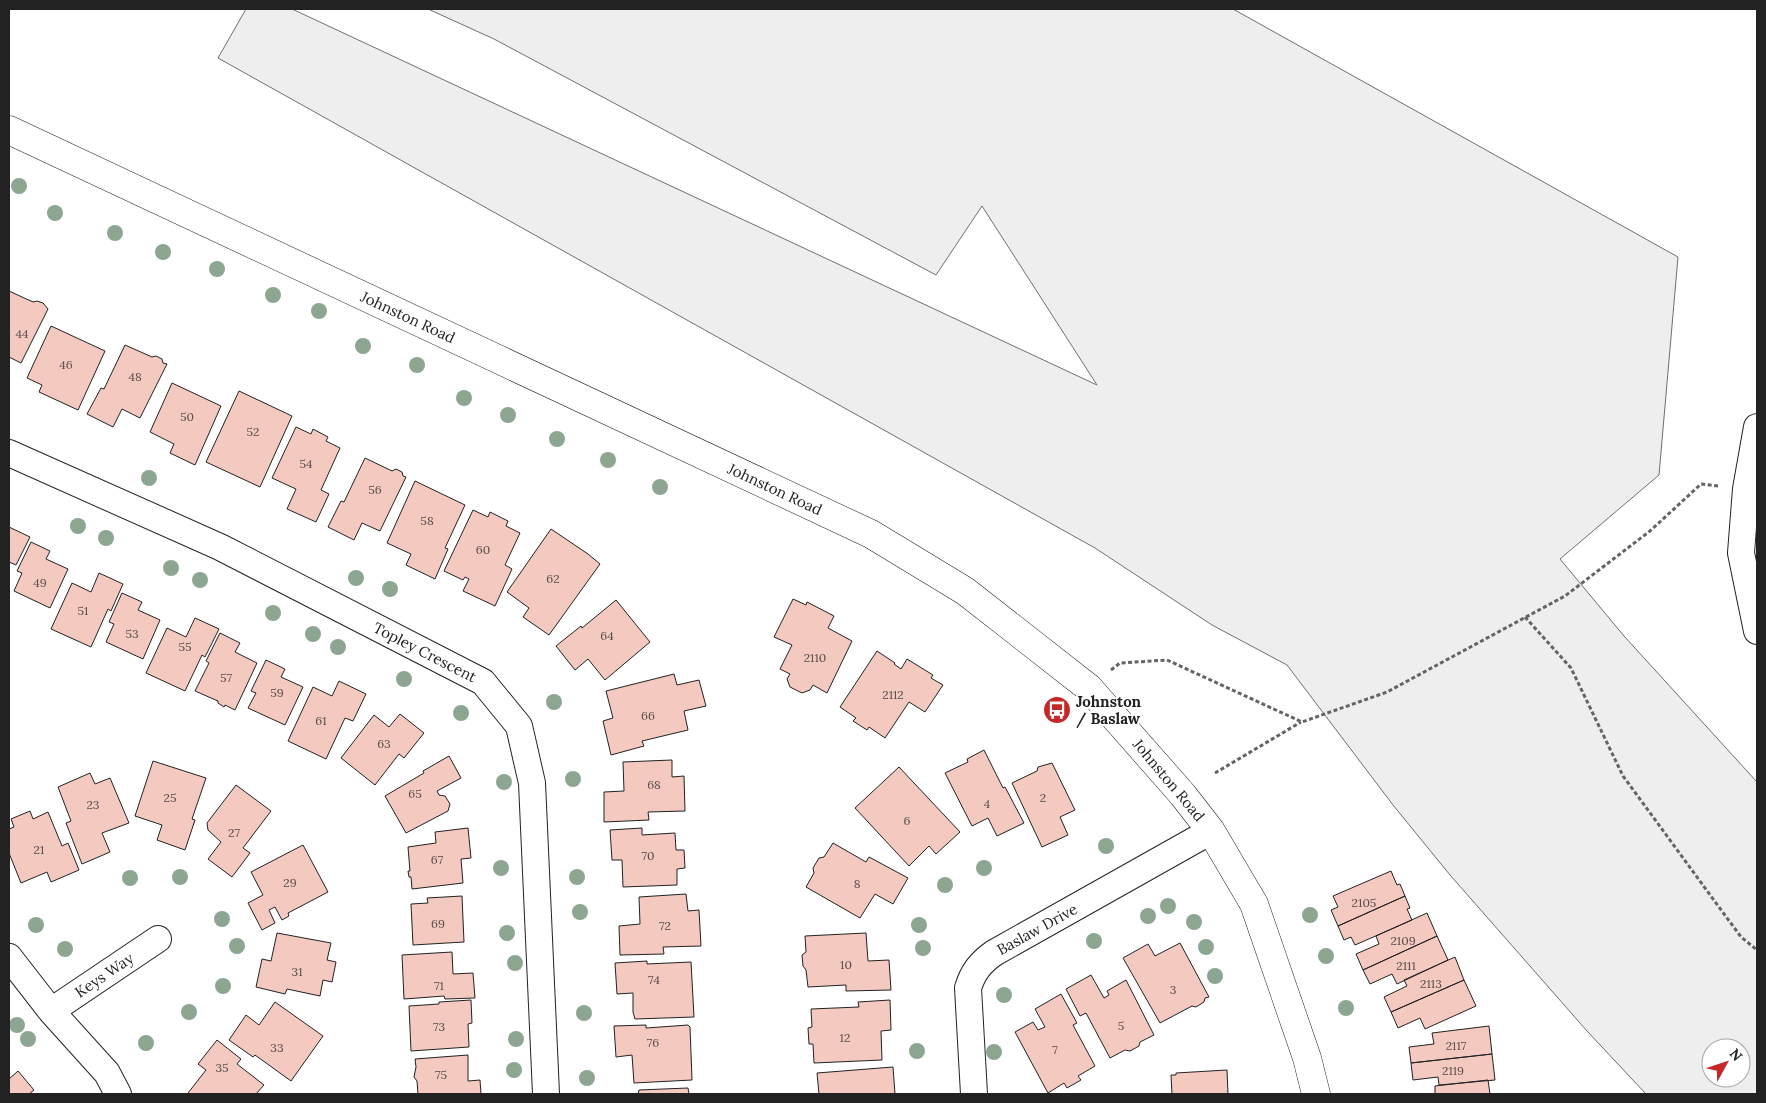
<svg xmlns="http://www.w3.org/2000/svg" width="1766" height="1103" viewBox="0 0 1766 1103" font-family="Lora,serif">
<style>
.green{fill:#eee;stroke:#6f6f6f;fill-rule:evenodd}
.building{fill:#f3c9c0;stroke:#222}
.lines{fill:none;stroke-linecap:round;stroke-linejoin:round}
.street-casing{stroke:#222;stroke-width:28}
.secondary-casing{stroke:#222;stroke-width:29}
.path{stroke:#646464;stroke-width:3;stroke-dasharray:4 2.5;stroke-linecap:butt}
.street{stroke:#fff;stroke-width:26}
.secondary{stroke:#fff;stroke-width:28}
.tree{fill:#8da692}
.labels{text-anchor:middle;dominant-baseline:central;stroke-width:4;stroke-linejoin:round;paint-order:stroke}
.number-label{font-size:12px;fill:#564c4a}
.street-label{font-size:15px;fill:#222;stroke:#fff}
.poi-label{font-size:15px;font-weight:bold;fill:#222;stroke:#fff;text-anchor:start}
</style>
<rect width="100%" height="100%" fill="#fff"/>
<path class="green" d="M246,9H292L1097,385L982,206L936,275L494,39L428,9H1233L1678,257L1659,475L1560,559L1624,636L1757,782V1094H1646L1587,1031L1450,875L1393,805L1287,665L1212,625L1095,548L218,58ZM1711,1048H1741V1078H1711Z"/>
<path class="building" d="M9,291L33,302L37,301L43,303L48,309L21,363L9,357Z
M51,326L105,351L78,410L39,392L42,385L27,378Z
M125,345L152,357L156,356L162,359L163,363L167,364L140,418L122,409L113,427L87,414L101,388L104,389Z
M172,383L221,406L195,465L170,453L174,444L150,432Z
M239,391L292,416L260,487L206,462Z
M296,427L311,434L313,429L328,437L326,441L340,448L321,490L329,494L316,522L287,509L296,489L272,478Z
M365,458L392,471L396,469L402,472L403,476L406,477L380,531L362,523L354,540L328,527L341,501L344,502Z
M415,481L465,505L445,548L448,549L435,579L406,565L411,554L387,543Z
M473,510L488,517L490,512L508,521L506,526L520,533L505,565L512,569L495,606L463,591L469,579L465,577L463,580L444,571Z
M9,527L30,537L16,565L9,562Z
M551,529L588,554L600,564L549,635L523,617L529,608L507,592Z
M31,542L50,551L46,559L68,569L50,608L14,591L22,573L17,571Z
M99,573L123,584L111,611L108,609L91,647L51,629L72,583L91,592Z
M122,593L142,602L138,610L160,620L143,659L106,642L114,624L109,622Z
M793,599L806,605L807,602L834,616L828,628L852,641L827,693L813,685L810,690L802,693L790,687L787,679L790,674L780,669L792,645L774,637Z
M616,600L650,642L605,680L588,659L575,670L556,646L581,626L582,628Z
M195,618L219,629L205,657L202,655L185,691L146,673L167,628L186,637Z
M220,633L240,643L235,652L257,663L235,710L225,705L224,707L218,703V701L195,691L209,663L206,661Z
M877,651L895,663L894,664L901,669L907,659L933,675L931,678L943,685L925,712L909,702L885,738L869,727L867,730L853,721L856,718L840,707Z
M266,660L285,669L281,677L303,687L285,725L248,708L256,693L251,691Z
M674,674L677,685L699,680L706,706L684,711L688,730L642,741L644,746L611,755L603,721L613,718L606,691Z
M339,681L366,694L353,721L345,718L326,759L288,741L313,687L332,696Z
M400,714L424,733L404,758L399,754L375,785L341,758L374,715L389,727Z
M984,750L1003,788L1005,787L1024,823L997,836L988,818L972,826L945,773L968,762L967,759Z
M449,756L461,778L437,791L439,795L445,796L450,804L448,811L406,833L385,796L424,773L423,771Z
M672,760V777L684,776L685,811L648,812L649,820L604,822V792L624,791L623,762Z
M153,761L206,778L192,819L195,820L185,850L157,840L162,825L135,816Z
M1052,763L1075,810L1060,817L1068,835L1042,847L1012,783L1037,771L1038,767Z
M899,767L960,832L936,854L929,846L909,866L855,808Z
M90,773L95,784L110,778L129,823L102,833L110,852L82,864L66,823L71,821L58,787Z
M236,785L271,811L243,848L250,853L232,877L208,859L221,842L208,830L207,823Z
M30,811L33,819L48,812L62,846L68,843L79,870L51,882L47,872L21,883L9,853V829L14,827L11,819Z
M468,828L471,858L461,859L463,883L412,889L411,877H409L408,871H410L408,847L436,843L435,832Z
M642,828V835L675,833L676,850H684L685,868L677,869V885L623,887L622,860H612L610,830Z
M833,843L866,862L869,857L908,878L893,904L875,894L860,918L806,887L814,873L813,868L819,858L824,857Z
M303,845L328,892L288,913L289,916L282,920L275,907L269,910L275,923L262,930L248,903L263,895L251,872Z
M1391,871L1397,885L1400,884L1405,896L1338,926L1331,910L1338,907L1333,896Z
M686,894L688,911L699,910L701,946L663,947L664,954L620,955L619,926L640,924L639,897Z
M462,896L464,942L413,945L411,904L428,903L427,898Z
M1405,896L1410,908L1407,909L1412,920L1355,945L1351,937L1344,940L1338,926Z
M1427,913L1437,936L1363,970L1356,954L1379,944L1376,936Z
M277,933L331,943L327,960L336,962L332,982L323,980L320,996L287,989L285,994L256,987L262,959L271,961Z
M866,933L868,961L889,960L891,990L846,991V985L808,987L806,970L803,966L802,955L806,952L805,936Z
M1437,936L1448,960L1397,984L1392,974L1370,984L1363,970Z
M1180,943L1209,997L1205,998L1204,1002L1196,1007L1192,1006L1160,1023L1123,958L1148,944L1155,956Z
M452,952L453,974L473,973L475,998L445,999L444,996L404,999L402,955Z
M1455,957L1464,980L1391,1012L1384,997L1407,986L1404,980Z
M647,961V964L691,962L694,1017L635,1019L633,1012V993L617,994L615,963Z
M1091,975L1104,998L1109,995L1107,991L1126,980L1154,1035L1140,1042L1139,1046L1130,1051L1125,1050L1110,1058L1086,1013L1080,1016L1066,989Z
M1464,980L1476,1006L1425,1029L1420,1018L1398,1028L1391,1012Z
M1061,994L1077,1023L1073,1025L1095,1066L1078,1076L1081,1080L1067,1088L1064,1083L1048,1093L1015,1032L1033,1022L1038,1030L1045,1027L1035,1009Z
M471,1000L472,1023L468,1024L469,1047L411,1051L409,1006L439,1004V1002Z
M890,1000L891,1030L881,1031L882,1060L814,1063L813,1044H809L808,1028L812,1027L811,1009L859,1007L858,1002Z
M275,1002L323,1036L291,1081L255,1055L253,1057L229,1040L246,1015L259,1025Z
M646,1025V1028L688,1025L690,1027L692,1080L634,1083L632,1055L616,1057L614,1026Z
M1489,1026L1492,1054L1411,1063L1409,1047L1434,1044L1432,1033Z
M217,1040L241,1059L237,1064L264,1085L256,1094H190L188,1093L206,1070L198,1064Z
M1492,1054L1495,1080L1439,1085L1438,1077L1413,1080L1411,1063Z
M468,1055V1081L480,1080L481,1094H418L417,1081L414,1077L416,1067L415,1059Z
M893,1067L895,1094H819L817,1073Z
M1227,1070L1228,1094H1172L1171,1075H1176V1073Z
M18,1071L34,1090L29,1094H9V1079Z
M1488,1080L1490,1094H1435V1086Z
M688,1088L689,1094H638L639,1090Z"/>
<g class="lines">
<g class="street-casing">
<path id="street" d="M1757,427L1746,489L1741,553L1757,631
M9,453L220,547L483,682L519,726L532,783L546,1094
M9,957L51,1011L107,1073L118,1094
M51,1011L158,939
M974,1094L968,988C973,972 980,963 994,953L1211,831"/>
</g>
<g class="secondary-casing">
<path id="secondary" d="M9,130L871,534L965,591L1089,688L1183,795L1211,831L1254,904L1307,1058L1316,1094"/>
</g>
<path class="path" d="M1525,617L1571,668L1623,776L1741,937L1757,950
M1111,670L1120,663L1167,660L1302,722L1387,692L1565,596L1650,531L1701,484L1719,486
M1215,773L1301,722"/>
<use href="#street" class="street"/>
<use href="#secondary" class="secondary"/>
</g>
<g class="tree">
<circle cx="19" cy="186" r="8"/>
<circle cx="55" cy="213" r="8"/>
<circle cx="115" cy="233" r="8"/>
<circle cx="163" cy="252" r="8"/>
<circle cx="217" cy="269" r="8"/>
<circle cx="273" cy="295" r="8"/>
<circle cx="319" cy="311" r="8"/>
<circle cx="363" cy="346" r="8"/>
<circle cx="417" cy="365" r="8"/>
<circle cx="464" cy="398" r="8"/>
<circle cx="508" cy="415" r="8"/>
<circle cx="557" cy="439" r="8"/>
<circle cx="608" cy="460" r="8"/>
<circle cx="149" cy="478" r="8"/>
<circle cx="660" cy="487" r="8"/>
<circle cx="78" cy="526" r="8"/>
<circle cx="106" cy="538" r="8"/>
<circle cx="171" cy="568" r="8"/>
<circle cx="356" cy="578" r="8"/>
<circle cx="200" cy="580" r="8"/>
<circle cx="390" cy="589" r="8"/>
<circle cx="273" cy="613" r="8"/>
<circle cx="313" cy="634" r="8"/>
<circle cx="338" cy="647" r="8"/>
<circle cx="404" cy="679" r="8"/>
<circle cx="554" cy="702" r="8"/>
<circle cx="461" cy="713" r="8"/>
<circle cx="573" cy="779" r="8"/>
<circle cx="504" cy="782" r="8"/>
<circle cx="1106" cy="846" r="8"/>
<circle cx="501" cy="868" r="8"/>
<circle cx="984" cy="868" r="8"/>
<circle cx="180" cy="877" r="8"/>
<circle cx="577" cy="877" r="8"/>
<circle cx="130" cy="878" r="8"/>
<circle cx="945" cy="885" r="8"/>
<circle cx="1168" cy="906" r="8"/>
<circle cx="580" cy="912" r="8"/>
<circle cx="1310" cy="915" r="8"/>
<circle cx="1148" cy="916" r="8"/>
<circle cx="222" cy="919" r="8"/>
<circle cx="1194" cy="922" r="8"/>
<circle cx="36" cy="925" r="8"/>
<circle cx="919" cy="925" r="8"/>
<circle cx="507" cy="933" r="8"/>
<circle cx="1094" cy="941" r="8"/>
<circle cx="237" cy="946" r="8"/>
<circle cx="1206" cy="947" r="8"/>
<circle cx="923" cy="948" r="8"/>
<circle cx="65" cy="949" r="8"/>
<circle cx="1326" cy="956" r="8"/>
<circle cx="515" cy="963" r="8"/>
<circle cx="1215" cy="976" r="8"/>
<circle cx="223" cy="986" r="8"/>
<circle cx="1004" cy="995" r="8"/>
<circle cx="1346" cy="1008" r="8"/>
<circle cx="189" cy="1012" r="8"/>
<circle cx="584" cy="1013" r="8"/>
<circle cx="17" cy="1025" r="8"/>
<circle cx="28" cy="1039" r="8"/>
<circle cx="516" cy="1039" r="8"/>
<circle cx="146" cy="1043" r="8"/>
<circle cx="917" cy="1051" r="8"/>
<circle cx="994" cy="1052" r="8"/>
<circle cx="514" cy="1070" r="8"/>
<circle cx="587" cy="1078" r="8"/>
</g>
<defs>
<g id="bus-disc" transform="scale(1.4375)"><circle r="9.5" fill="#c62828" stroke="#fff"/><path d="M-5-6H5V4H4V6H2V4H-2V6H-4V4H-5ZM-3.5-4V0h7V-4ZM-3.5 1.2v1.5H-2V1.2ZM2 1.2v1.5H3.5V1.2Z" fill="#fff"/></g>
</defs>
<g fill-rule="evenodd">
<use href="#bus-disc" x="1057" y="710"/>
</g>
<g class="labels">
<g class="number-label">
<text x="22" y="333">44</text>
<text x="66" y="364">46</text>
<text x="135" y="376">48</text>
<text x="187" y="416">50</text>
<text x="253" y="431">52</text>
<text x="306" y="463">54</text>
<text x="375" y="489">56</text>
<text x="427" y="520">58</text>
<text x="483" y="549">60</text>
<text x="553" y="578">62</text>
<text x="40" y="582">49</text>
<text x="83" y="610">51</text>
<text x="132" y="633">53</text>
<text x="607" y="635">64</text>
<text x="185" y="646">55</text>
<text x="815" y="657">2110</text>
<text x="226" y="677">57</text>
<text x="277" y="692">59</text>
<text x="893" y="694">2112</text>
<text x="648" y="715">66</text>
<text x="321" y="720">61</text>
<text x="384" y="743">63</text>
<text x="654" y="784">68</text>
<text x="415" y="793">65</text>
<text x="170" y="797">25</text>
<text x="1043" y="797">2</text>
<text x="987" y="803">4</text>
<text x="93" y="804">23</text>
<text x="907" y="820">6</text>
<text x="234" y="832">27</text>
<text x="39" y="849">21</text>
<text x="648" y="855">70</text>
<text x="437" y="859">67</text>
<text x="290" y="882">29</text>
<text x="857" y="883">8</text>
<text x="1364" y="902">2105</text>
<text x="438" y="923">69</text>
<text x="665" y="925">72</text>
<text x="1403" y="940">2109</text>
<text x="846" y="964">10</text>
<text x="1406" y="965">2111</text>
<text x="297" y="971">31</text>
<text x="654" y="979">74</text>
<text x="1431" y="983">2113</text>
<text x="439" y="985">71</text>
<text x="1173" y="989">3</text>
<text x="1121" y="1025">5</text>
<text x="439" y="1026">73</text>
<text x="845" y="1037">12</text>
<text x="653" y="1042">76</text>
<text x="1456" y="1045">2117</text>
<text x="277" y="1047">33</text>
<text x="1055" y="1049">7</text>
<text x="222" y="1067">35</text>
<text x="1453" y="1070">2119</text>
<text x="441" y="1074">75</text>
</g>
<g class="street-label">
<text transform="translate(408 317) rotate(25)">Johnston Road</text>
<text transform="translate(775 489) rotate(25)">Johnston Road</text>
<text transform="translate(425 652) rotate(27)">Topley Crescent</text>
<text transform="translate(1169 780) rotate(50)">Johnston Road</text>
<text transform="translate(1037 929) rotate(-29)">Baslaw Drive</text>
<text transform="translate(104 975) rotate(-34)">Keys Way</text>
</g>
<g class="poi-label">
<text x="1076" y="701">Johnston<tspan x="1076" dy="17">/ Baslaw</tspan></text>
</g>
</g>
<rect width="1766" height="1103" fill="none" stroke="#222222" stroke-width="20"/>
<g transform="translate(1726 1063) rotate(50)"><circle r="24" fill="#ffffff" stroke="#a7a7a7"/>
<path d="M0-4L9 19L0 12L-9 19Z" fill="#c62828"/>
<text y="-8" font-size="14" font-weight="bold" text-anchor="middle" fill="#222222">N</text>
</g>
</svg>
